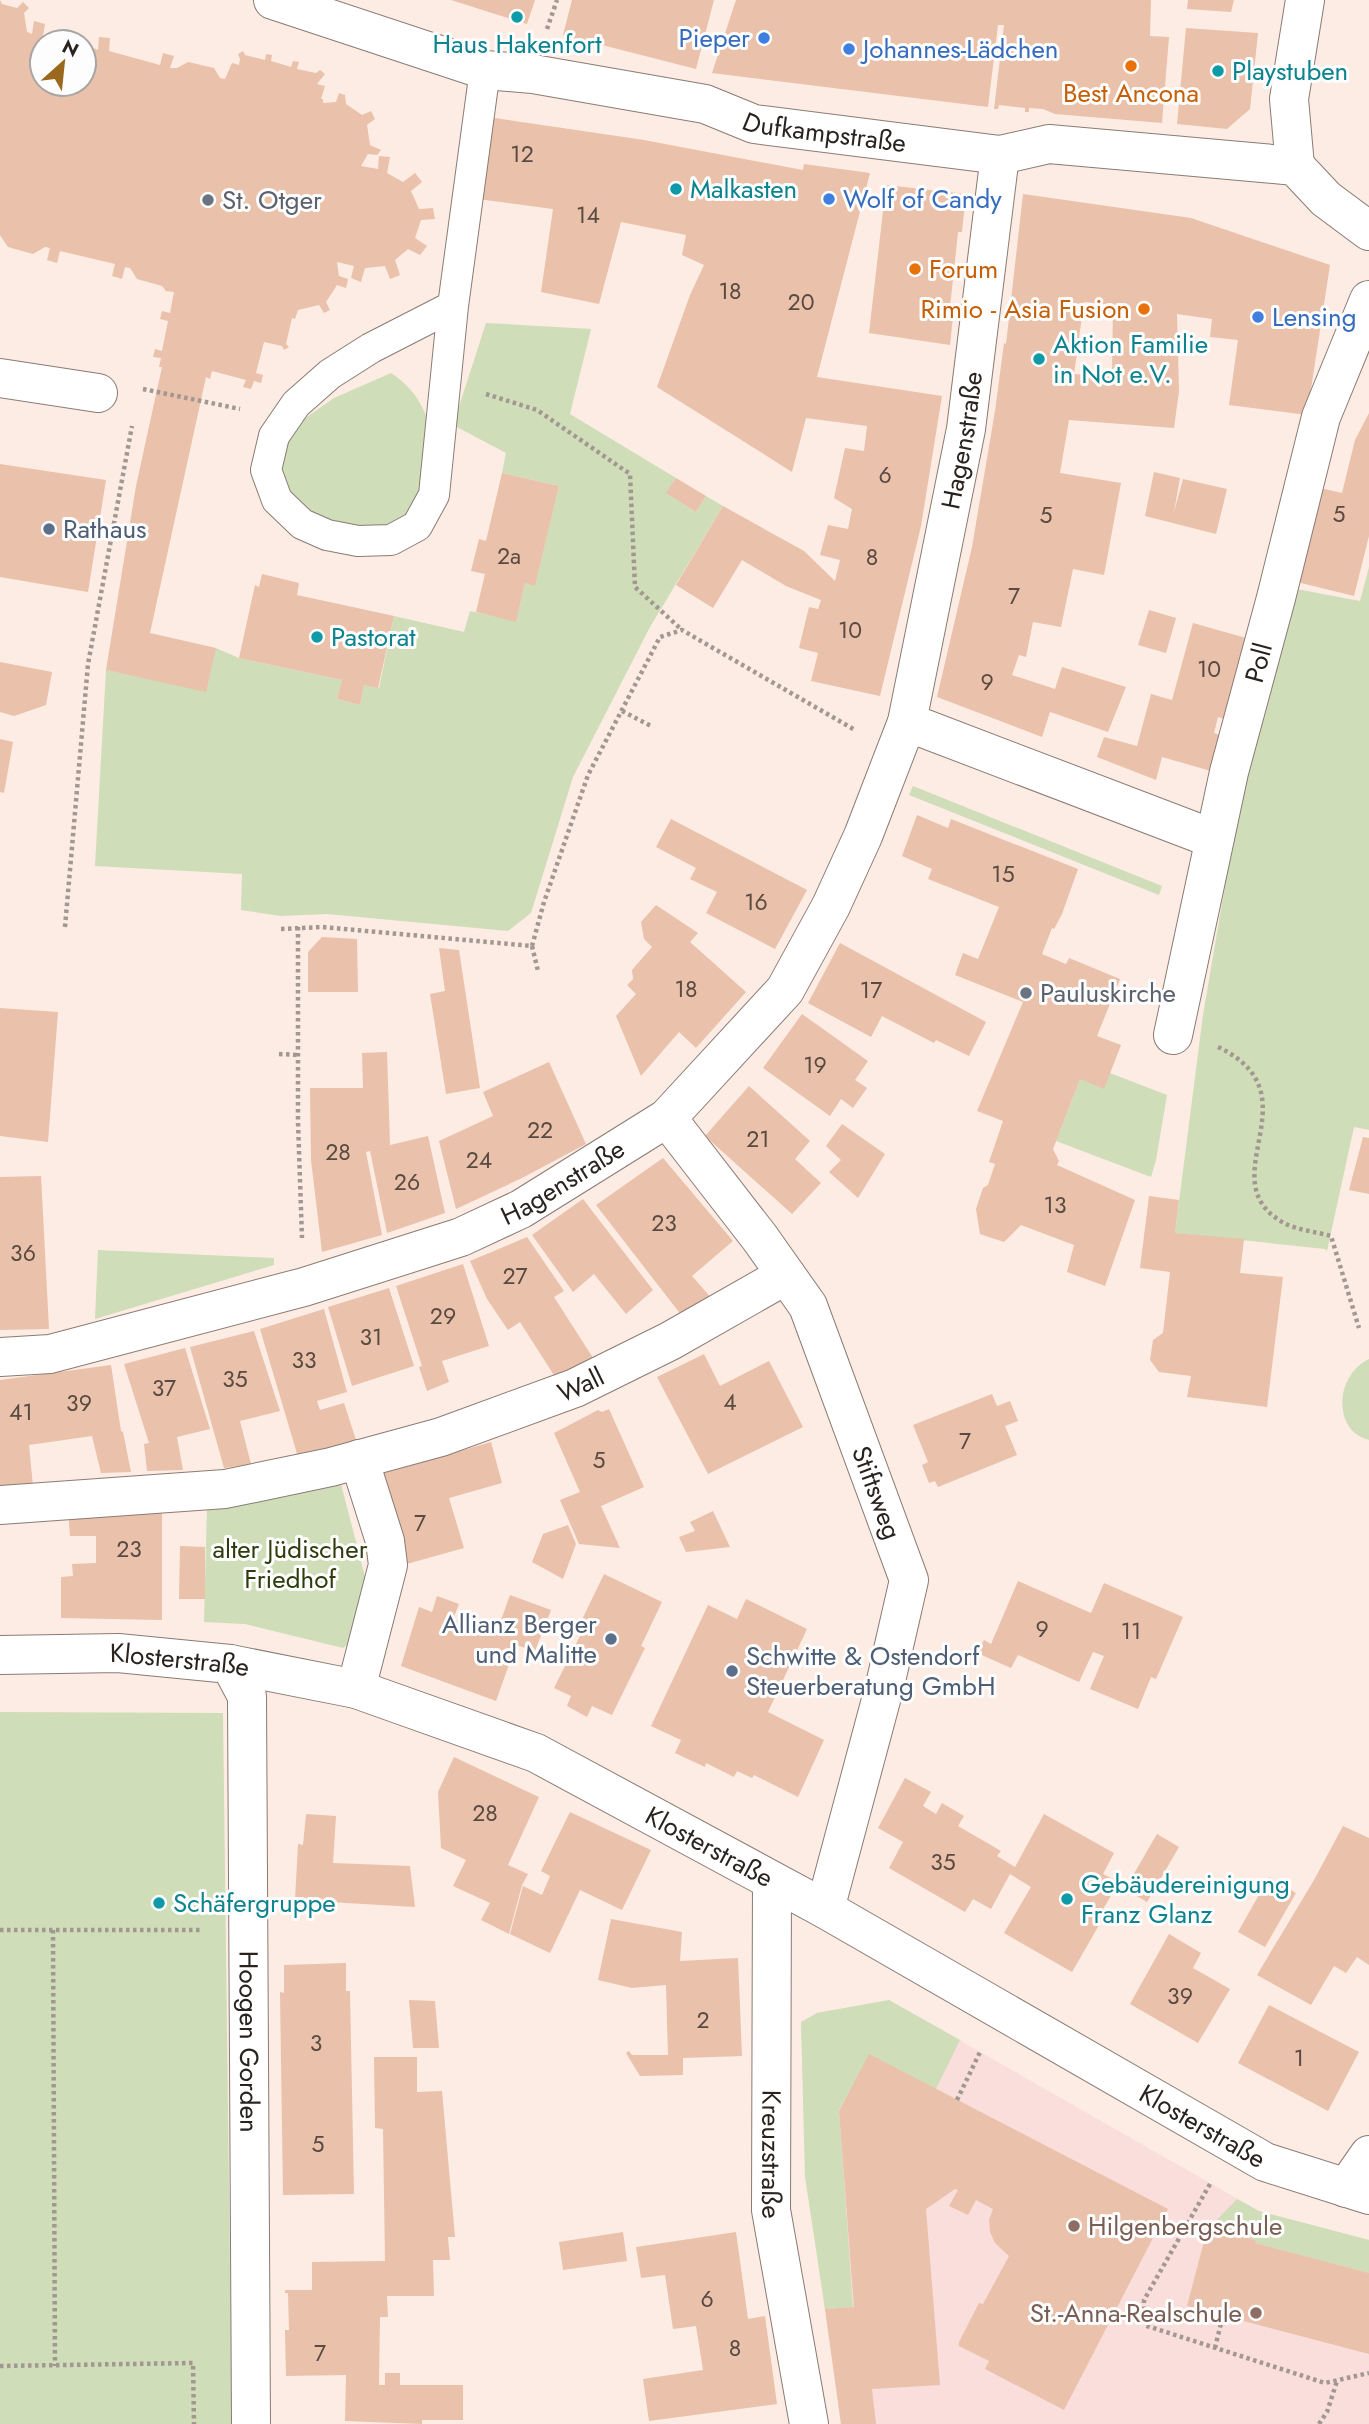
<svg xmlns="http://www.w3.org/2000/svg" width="1369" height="2424" viewBox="0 0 1369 2424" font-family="Jost,sans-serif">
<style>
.education{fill:#f9dedc}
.green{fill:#cfddb9}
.building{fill:#eac1aa;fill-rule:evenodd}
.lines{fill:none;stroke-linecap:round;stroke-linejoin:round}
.service-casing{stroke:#8a7b74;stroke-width:32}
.minor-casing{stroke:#8a7b74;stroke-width:40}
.path{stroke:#a39791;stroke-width:4.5;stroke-dasharray:3.5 3.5;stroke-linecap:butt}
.service{stroke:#fff;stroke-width:30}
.minor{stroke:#fff;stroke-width:38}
.culture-dot{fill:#0f9aa8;stroke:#fdfdfd;stroke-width:2.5}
.shop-dot{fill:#3f7fe0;stroke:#fdfdfd;stroke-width:2.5}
.food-dot{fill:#e8710a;stroke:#fdfdfd;stroke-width:2.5}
.worship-dot{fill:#6b7280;stroke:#fdfdfd;stroke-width:2.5}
.service-dot{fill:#5c6f8a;stroke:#fdfdfd;stroke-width:2.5}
.education-dot{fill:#8d6e63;stroke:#fdfdfd;stroke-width:2.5}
.labels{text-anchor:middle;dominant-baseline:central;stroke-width:6;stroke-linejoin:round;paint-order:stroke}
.number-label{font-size:23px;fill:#594a42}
.shop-label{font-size:26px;fill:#366cbe;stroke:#fdfdfd;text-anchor:start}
.culture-label{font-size:26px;fill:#0d838f;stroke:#fdfdfd;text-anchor:start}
.food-label{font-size:26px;fill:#c56008;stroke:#fdfdfd}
.street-label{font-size:26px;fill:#292320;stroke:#fdfdfd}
.worship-label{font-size:26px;fill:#5b616d;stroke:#fdfdfd;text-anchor:start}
.service-label{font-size:26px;fill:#4e5e75;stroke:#fdfdfd;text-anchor:start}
.park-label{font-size:26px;fill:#2e3c0e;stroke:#fdfdfd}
.education-label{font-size:26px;fill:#785e54;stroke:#fdfdfd;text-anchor:start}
</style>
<rect width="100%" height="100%" fill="#fcece3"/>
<path class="education" d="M889,2000L1259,2211L1369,2240V2424H841L806,2177L801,2022L817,2013Z"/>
<path class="green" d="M486,323L591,329L570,414L676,478L667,493L696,512L706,496L723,506L650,627L573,777L531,913L508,931L327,914L280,916L241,910L242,874L95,866L106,670L140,677L216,648L239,658L342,680L337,699L360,705L364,685L379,688L394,616L464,632L470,611L516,621L525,583L535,585L559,486L502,473L506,453L453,425Z
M391,373C411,385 430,411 430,437C430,460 418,500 414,525L330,531L276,486L291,428L334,398Z
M1369,567V1130L1354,1127L1327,1251L1325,1249L1175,1233L1203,1015L1240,798L1291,588L1360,601Z
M913,786L1162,886L1159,895L909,795Z
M1110,1073L1167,1095L1156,1160L1151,1177L1056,1141L1080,1079Z
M98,1250L274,1258V1265L95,1319Z
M1369,1359V1440C1331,1430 1336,1374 1369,1359Z
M341,1484L370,1596L358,1636L343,1648L245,1624L204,1622L207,1505Z
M0,1712L223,1713L232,2424H0Z
M889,2000L960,2040L936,2089L869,2055L839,2110L853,2307L825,2309L805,2177L801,2022L817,2013Z
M1237,2199L1259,2211L1369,2240V2273L1255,2243L1256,2240L1227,2232L1225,2236L1207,2230Z"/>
<path class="building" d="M0,0L2,4L17,8L23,2L29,8L24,13L27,32L32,34L34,21L45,24L43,36L48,37L59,30L84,36L91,47L98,50L99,37L110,38L109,51L160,65L163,53L174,56L170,68H177L188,62L214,68L220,78L225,79L232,63L239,65L240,59L238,54L243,51L245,55L265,60L266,54L272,55L271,61L291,67L293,61L299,62L297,69L316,73L320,70L325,74L317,84L325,86L321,99H323V103L336,102L339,93L345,95L346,104L362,115L371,111L375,119L367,125L370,145L381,150L377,155L368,154L361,166L378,169L379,156L390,157L387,173L403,182L415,173L422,182L411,191L419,209L433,208L435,219L421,220L415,238L427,246L420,255L408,249L395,260L400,275L390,279L385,266L365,268L361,282L351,278L354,266L337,262L339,276L348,279L346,288L337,285L326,302L330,310L324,313L319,305L298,310L295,319L292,318L286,344L289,347L284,350L282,346L264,342L256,373L263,375L261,383L254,381L251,389L243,387L246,380L212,371L210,379L206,377L150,633L216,648L206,692L106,670L136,486L162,367H159L161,358L153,357L155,349L162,351L168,321L160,319L162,311L170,313L174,292L166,291L162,286L137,279L130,268L125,267L122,279L112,276L115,264L60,251L57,263L47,260L50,248L45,247L33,254L8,247L0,235ZM42,42H84V84H42Z
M451,0H535L527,24Z
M572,0H714L696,69L563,35Z
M736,0H1151L1150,36L1169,37L1162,123L1055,114L1043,109L1029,108V112H1025V108L999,105L998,109H994L1004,25H998L988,107L712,73Z
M1188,0H1234L1231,12L1187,9Z
M1186,28L1258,33L1250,109L1227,129L1177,124Z
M488,117L644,140L803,170L804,164L870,173L817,377L942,396L921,526L880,696L811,681L818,653L799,648L809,607L818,609L821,600L786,586L742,560L713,608L676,585L723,506L804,551L835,581L840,560L820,555L828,525L848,529L852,509L834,498L845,448L864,451L867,426L806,418L792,472L657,387L690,295L704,265L682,255L686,235L621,222L599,304L541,292L553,209L478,199Z
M886,185L966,194L962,232H958L950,307H954L950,345L869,333Z
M1023,194L1191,218L1330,265L1307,415L1229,405L1238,340L1210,337L1212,319L1177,314L1179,391L1174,428L1069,420L1060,473L1121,483L1104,575L1073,569L1061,627L1033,622L1026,657L1019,655L1012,675L1055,689L1062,667L1126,687L1108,732L1050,712L1042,737L937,697L972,547L995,411L1004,343L1006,344ZM1084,302L1113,305L1112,377L1074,374Z
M1369,413V536L1354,596L1293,581L1316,487L1342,493L1355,440Z
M0,464L106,480L88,592L0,577Z
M1154,472L1180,478L1174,512L1183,479L1227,489L1216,534L1145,516Z
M502,473L559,486L535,586L525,583L516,622L476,612L485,574L471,571L479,539L486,541Z
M676,478L706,496L696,512L666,493Z
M262,574L299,583L297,595L394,616L378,688L364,685L360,705L337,699L342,680L239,658L255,585L259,587Z
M1149,610L1176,618L1166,653L1138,645Z
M1193,623L1246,638L1224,719L1218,717L1214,733L1220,735L1211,771L1162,757L1156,780L1097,757L1104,737L1137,746L1151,694L1172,700Z
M0,662L52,672L46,705L14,716L0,712Z
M0,739L13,742L4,793L0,792Z
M917,815L948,828L951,819L1078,869L1062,914L1054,929L1052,928L1042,954L1066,964L1069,958L1120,979L1097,1036L1121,1045L1104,1089L1080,1079L1053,1149L1059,1161L1057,1165L1135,1200L1105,1286L1067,1272L1074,1245L1021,1225L1004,1242L980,1234L976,1209L983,1188L988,1185L995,1164L989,1162L1003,1121L977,1111L1023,1002L955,975L963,953L978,959L999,907L928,879L932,869L902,856Z
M671,819L807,890L775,949L706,913L717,892L690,879L696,868L656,847Z
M656,905L698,933L690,942L746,992L696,1048L679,1032L641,1076L616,1016L636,994L627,985L633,979L632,970L652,947L644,939L641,922Z
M322,937L357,939L358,992H308V952Z
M840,943L986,1022L969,1056L936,1040L934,1043L882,1016L871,1037L808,1003Z
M439,948L459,950L480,1088L446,1094L430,994L445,991Z
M0,1008L58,1012L48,1142L0,1136Z
M802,1014L868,1061L855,1080L867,1088L853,1108L841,1099L830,1116L763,1068Z
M387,1052L390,1145L428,1136L445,1213L387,1233L370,1151L366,1152L382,1235L322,1252L311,1160L310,1088H363L362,1053Z
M549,1062L586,1144L522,1178L456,1209L439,1141L493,1116L483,1092Z
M749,1086L810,1141L795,1159L821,1183L792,1214L705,1136Z
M842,1124L885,1154L858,1198L829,1172L841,1160L826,1146Z
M1363,1137L1369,1138V1194L1349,1190Z
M663,1158L733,1241L692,1276L713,1300L682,1316L596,1205Z
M41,1176L49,1329L0,1330V1177Z
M1149,1196L1179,1200L1175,1233L1244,1239L1240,1273L1283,1277L1267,1407L1187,1397L1191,1376L1159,1372L1150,1360L1153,1340L1163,1333L1170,1272L1140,1268Z
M583,1199L653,1290L626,1314L594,1274L573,1292L532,1235Z
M527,1237L564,1291L554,1297L595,1361L557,1380L520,1322L508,1330L487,1299L470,1261Z
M463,1264L489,1346L442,1361L449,1382L427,1391L419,1367L422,1366L396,1286Z
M389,1288L414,1366L352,1386L328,1307Z
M324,1309L347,1392L317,1401L320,1410L344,1403L358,1446L298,1457L260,1329Z
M254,1331L280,1411L240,1421L251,1464L224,1468L190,1347Z
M185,1348L210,1429L177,1437L183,1470L147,1471L144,1444L149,1443L124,1364Z
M704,1354L720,1386L769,1361L803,1427L708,1474L657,1377Z
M111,1365L121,1431L123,1432L131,1472L101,1473L92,1436L29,1445L33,1486L0,1488V1380Z
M992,1394L997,1406L1010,1401L1018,1421L1005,1426L1017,1455L938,1487L935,1481L929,1483L922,1465L928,1462L913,1425Z
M609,1409L644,1487L601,1506L620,1548L579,1544L560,1500L580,1492L554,1433L598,1410L602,1412Z
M491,1442L502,1483L449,1498L464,1548L396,1567L371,1477Z
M162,1503V1620L61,1618V1577L73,1576L72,1564L96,1563V1536H70L68,1511Z
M713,1511L730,1547L686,1552L679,1537L695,1531L690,1522Z
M568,1525L576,1544L563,1579L532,1562L543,1534Z
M180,1546L205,1547V1599H179Z
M604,1574L662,1602L641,1646L645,1648L612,1715L592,1706L587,1717L567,1706L571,1696L554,1688L582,1632L577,1630Z
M1018,1581L1091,1613L1104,1583L1183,1617L1156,1679L1151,1677L1138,1709L1090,1689L1104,1656L1093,1652L1079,1682L1018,1655L1011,1668L977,1653L984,1640L991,1644Z
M510,1595L551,1610L535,1651L516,1645L496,1701L401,1666L419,1607L432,1612L437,1596L459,1604L453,1619L496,1634Z
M746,1599L807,1629L768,1712L824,1740L798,1797L754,1775L752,1778L737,1771L734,1777L706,1763L705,1767L675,1753L681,1740L651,1726L708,1605L737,1619Z
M454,1757L539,1797L508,1865L528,1874L522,1885L509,1934L481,1920L490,1903L453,1886L466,1860L441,1848L438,1792Z
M905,1778L931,1792L923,1806L936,1814L942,1803L964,1816L958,1826L1001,1851L997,1856L1015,1867L1044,1814L1114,1853L1103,1874L1119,1882L1102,1911L1106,1913L1072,1972L1004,1933L1031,1887L1010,1874L991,1909L973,1899L965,1912L889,1868L903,1842L878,1828Z
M570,1812L651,1850L622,1910L580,1890L550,1953L510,1934L523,1886L542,1895L550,1876L541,1871Z
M306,1814L336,1816L333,1863L410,1866L415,1907L295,1900L298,1844L303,1845Z
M1343,1826L1369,1838V1965L1357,1957L1346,1973L1334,1966L1311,2005L1257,1975L1314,1880Z
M1157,1834L1179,1847L1147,1902L1125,1889Z
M1269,1877L1296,1893L1265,1947L1238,1932Z
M611,1919L682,1932L680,1961L738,1958L742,2056L683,2058V2075L640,2076L626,2053L629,2051L632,2055H668L666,1985L632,1988L598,1980Z
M1169,1934L1201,1953L1193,1968L1230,1989L1198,2043L1130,2004Z
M346,1963V1991H350L354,2194L283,2195L280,1992L284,1993V1965Z
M409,2000L435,2001L439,2048H413Z
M1269,2005L1359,2052L1328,2111L1238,2063Z
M869,2054L1168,2209L1064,2410L985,2369L989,2361L959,2346V2342L979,2303L983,2304L1009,2256L995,2243L990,2232L989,2220L993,2209L976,2200L968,2215L949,2206L958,2190L955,2189L926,2209L940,2385L872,2389L876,2424H841L825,2309L854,2307L839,2111Z
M374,2057H417V2092L442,2091L455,2237H448L450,2260H433L434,2296H387L388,2317H380L379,2385H385V2373H400V2385H463V2420H422V2424L345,2421L346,2375L286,2376L285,2330H289L288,2293H285V2290H312V2262L385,2261L383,2129L375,2128Z
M1207,2230L1225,2236L1226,2232L1256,2240L1255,2243L1369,2273V2354L1187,2306Z
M623,2232L627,2261L563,2270L559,2242Z
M736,2232L748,2319L765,2316L777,2404L649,2421L643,2379L703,2370L696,2326L673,2329L665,2275L641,2278L636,2247Z"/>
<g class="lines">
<g class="service-casing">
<path id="service" d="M453,306L371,348L330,374L296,404L274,436L266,470L277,500L302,524L327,535L358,541L391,540L417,526L434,495L453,306L485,70"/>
</g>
<g class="minor-casing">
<g id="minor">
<path id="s1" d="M273,0L485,70L533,74L705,104L754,124L1000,155L1049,144L1295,166L1326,199L1369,231"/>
<path d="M1295,166L1289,99L1305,0"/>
<path d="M0,378L98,393"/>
<path d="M907,722L1214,839"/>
<path id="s2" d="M1173,1035L1229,772L1276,598L1321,417L1369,300"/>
<path id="s3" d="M667,1118L760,1238L808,1306L909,1580L885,1685L825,1909"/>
<path id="s4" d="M0,1357L50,1354L304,1287L461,1237L521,1209L667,1118L785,990L831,906L863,836L907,722L966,429L1000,155"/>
<path id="s5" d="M0,1505L225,1489L331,1467L441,1437L575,1388L670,1341L786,1275"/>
<path id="s6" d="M0,1655L118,1653L230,1664L356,1689L536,1753L825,1909L1265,2162L1369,2195"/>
<path id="s7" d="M230,1664L247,1696L251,2424"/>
<path d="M356,1689L388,1565L385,1541L359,1459"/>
<path id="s8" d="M772,1881L771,2210L809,2424"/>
<path d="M1346,2188L1369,2155"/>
</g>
</g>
<path class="path" d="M547,29L557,0
M143,389L240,409
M486,394L537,410L630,474L635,587L682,630
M622,711L653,727
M65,927L88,664L132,426
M298,927V1122L302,1238
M281,929L322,927L532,946L544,902L588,775L660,637L682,630L855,730
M532,946L538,971
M1218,1047C1319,1095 1206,1180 1284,1223C1297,1230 1317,1232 1331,1236L1359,1328
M279,1054L299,1055
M0,1930H202
M53,1930L55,2366
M957,2100L981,2050
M1210,2184L1144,2300V2325L1325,2383L1369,2373
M1215,2348L1223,2315
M0,2366L193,2363L194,2424
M1319,2424L1327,2412L1337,2381"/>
<use href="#service" class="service"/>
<use href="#minor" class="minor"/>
</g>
<g class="culture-dot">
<circle cx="517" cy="17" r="7"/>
<circle cx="1218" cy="71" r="7"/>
<circle cx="676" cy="189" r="7"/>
<circle cx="1039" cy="359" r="7"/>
<circle cx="317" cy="637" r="7"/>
<circle cx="1067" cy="1899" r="7"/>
<circle cx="159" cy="1903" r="7"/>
</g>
<g class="shop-dot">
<circle cx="764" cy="38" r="7"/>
<circle cx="849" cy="49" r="7"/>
<circle cx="829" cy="199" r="7"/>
<circle cx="1258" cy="317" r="7"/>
</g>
<g class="food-dot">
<circle cx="1131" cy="66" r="7"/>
<circle cx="915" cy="269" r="7"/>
<circle cx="1144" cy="309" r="7"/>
</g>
<g class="worship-dot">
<circle cx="208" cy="200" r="7"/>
<circle cx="1026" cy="993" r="7"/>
</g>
<g class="service-dot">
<circle cx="49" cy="529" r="7"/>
<circle cx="611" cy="1639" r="7"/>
<circle cx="732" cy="1671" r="7"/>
</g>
<g class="education-dot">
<circle cx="1074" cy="2226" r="7"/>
<circle cx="1256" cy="2313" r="7"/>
</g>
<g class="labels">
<g class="number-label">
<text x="522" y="154">12</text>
<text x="588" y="215">14</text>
<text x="730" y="291">18</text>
<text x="801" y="302">20</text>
<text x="885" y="475">6</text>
<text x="1339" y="514">5</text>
<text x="1046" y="515">5</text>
<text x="509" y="556">2a</text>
<text x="872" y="557">8</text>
<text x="1014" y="596">7</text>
<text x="850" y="630">10</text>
<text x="1209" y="669">10</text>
<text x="987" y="682">9</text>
<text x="1003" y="874">15</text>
<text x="756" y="902">16</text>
<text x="686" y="989">18</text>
<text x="871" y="990">17</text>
<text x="815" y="1065">19</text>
<text x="540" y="1130">22</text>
<text x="758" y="1139">21</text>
<text x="338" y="1152">28</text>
<text x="479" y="1160">24</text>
<text x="407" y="1182">26</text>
<text x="1055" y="1205">13</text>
<text x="664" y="1223">23</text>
<text x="23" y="1253">36</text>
<text x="515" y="1276">27</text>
<text x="443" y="1316">29</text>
<text x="371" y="1337">31</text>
<text x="304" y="1360">33</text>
<text x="235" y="1379">35</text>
<text x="164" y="1388">37</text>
<text x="730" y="1402">4</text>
<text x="79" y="1403">39</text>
<text x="21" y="1412">41</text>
<text x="965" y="1441">7</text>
<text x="599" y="1460">5</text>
<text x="420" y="1523">7</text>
<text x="129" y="1549">23</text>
<text x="1042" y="1629">9</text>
<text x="1131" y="1631">11</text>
<text x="485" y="1813">28</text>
<text x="943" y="1862">35</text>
<text x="1180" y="1996">39</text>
<text x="703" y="2020">2</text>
<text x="316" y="2043">3</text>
<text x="1299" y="2058">1</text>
<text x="318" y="2144">5</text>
<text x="707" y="2299">6</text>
<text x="735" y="2348">8</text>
<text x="320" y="2353">7</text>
</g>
<g class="shop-label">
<text x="750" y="38" text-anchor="end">Pieper</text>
<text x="863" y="49">Johannes-Lädchen</text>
<text x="843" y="199">Wolf of Candy</text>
<text x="1272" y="317">Lensing</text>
</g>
<g class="culture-label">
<text x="517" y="44" text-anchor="middle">Haus Hakenfort</text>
<text x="1232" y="71">Playstuben</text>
<text x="690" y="189">Malkasten</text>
<text x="1053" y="344">Aktion Familie<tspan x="1053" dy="30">in Not e.V.</tspan></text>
<text x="331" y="637">Pastorat</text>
<text x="1081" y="1884">Gebäudereinigung<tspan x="1081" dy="30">Franz Glanz</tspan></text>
<text x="173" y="1903">Schäfergruppe</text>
</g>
<g class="food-label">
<text x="1131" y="93">Best Ancona</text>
<text x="929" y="269" text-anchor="start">Forum</text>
<text x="1130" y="309" text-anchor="end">Rimio - Asia Fusion</text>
</g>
<g class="street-label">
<text stroke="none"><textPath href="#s1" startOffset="570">Dufkampstraße</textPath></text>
<text stroke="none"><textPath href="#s4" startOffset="1472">Hagenstraße</textPath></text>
<text stroke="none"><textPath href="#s2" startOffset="382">Poll</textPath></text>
<text stroke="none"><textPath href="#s4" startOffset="593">Hagenstraße</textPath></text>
<text stroke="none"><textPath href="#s5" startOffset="597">Wall</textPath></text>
<text stroke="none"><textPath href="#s3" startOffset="434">Stiftsweg</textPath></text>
<text stroke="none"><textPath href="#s6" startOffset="180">Klosterstraße</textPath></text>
<text stroke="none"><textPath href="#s6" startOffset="747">Klosterstraße</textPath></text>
<text stroke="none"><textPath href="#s7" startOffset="382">Hoogen Gorden</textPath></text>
<text stroke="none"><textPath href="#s6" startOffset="1314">Klosterstraße</textPath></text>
<text stroke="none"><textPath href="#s8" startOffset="273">Kreuzstraße</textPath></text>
</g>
<g class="worship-label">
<text x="222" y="200">St. Otger</text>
<text x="1040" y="993">Pauluskirche</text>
</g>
<g class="service-label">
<text x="63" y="529">Rathaus</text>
<text x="597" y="1624" text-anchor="end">Allianz Berger<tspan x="597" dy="30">und Malitte</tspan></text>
<text x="746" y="1656">Schwitte &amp; Ostendorf<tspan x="746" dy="30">Steuerberatung GmbH</tspan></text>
</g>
<g class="park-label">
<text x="290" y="1549">alter Jüdischer<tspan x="290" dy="30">Friedhof</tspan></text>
</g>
<g class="education-label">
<text x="1088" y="2226">Hilgenbergschule</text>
<text x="1242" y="2313" text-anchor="end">St.-Anna-Realschule</text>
</g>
</g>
<g transform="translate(63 63) rotate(27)"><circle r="33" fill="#fdfdfd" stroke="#a8a6a5" stroke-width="2"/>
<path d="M0-5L12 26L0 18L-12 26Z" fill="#9b691d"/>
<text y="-10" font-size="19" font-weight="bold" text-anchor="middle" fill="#292320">N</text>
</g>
</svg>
